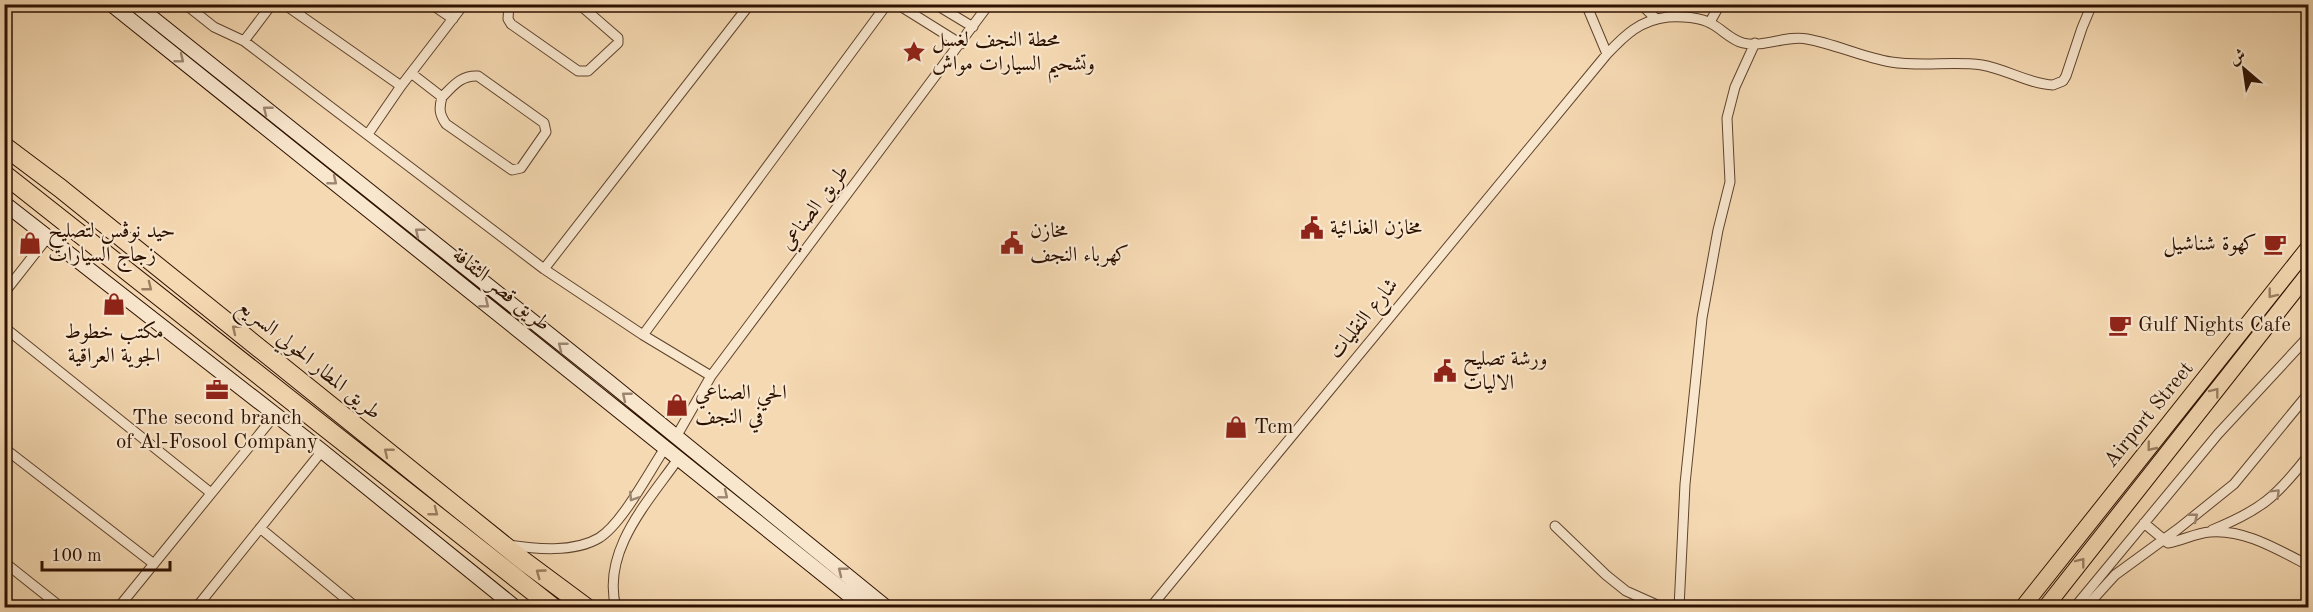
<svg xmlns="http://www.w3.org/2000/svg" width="2313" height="612" viewBox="0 0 2313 612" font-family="'Old Standard TT',Amiri,serif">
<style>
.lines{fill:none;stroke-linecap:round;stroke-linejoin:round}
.street-casing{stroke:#5f432c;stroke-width:11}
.secondary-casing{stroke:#2d1100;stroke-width:16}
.primary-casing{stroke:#2d1100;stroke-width:17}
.highway-casing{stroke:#2d1100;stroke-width:20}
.street{stroke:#f8e6cd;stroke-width:9}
.secondary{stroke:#f8e6cd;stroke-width:14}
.primary{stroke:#f5d9b2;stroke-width:15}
.highway{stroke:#f5d9b2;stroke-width:18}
.oneway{stroke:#9d8671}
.oneway2{stroke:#9b7f62}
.labels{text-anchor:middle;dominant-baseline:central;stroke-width:4.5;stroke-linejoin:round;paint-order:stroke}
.poi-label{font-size:21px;fill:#2d1100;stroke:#f8e6cd;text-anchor:start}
.street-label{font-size:21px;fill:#2d1100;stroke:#f8e6cd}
</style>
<rect width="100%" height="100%" fill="#f5d9b2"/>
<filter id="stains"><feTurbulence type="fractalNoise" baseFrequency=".00333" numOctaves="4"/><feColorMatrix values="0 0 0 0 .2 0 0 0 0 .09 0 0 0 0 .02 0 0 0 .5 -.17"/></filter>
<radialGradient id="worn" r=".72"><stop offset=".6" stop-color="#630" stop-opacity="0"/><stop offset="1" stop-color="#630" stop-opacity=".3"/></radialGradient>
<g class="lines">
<g class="street-casing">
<path id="street" d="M185,4L214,27L244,41L544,269L643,335L711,376
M284,4L401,86
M431,4L453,19
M509,4L508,19L511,24L578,71H588L618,43V38L579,4
M897,4L961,44
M935,4L973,27
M1586,4L1607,54
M1641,4L1656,19
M1710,22L1720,4
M244,41L272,4
M411,73L442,97C439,108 439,114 446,124L512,170L521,168L546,132L544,123L478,76C461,75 453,86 442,97
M368,134L401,86L464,4
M544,269L750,4
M4,293L48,237
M4,327L211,493
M643,335L887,4
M676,437L711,376L989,4
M4,448L154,564
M2144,523L2168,543C2182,541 2195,533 2210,532C2245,529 2278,550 2308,565
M1555,526L1606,575L1626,591L1664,608
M260,528L357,608
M2212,530C2261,510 2276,497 2308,456
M508,545C535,549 574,553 599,538C622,524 649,472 665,448
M4,562L62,608
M118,608L275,415
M196,608L322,451
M616,608C601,551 648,502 678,459
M1150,608L1607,54C1625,35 1640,20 1668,17C1680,16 1701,17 1712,24C1723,30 1731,40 1743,43C1764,48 1786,35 1807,39C1835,44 1862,57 1891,62C1921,67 1952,61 1982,65C2006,69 2029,84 2053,85L2063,81L2066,76L2082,28L2092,4
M1679,608L1685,484L1702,318L1718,230L1730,182L1727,118L1735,87L1755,43
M2074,608L2218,434L2308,337
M2085,608L2115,575L2178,529L2234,484L2308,394"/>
</g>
<g class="secondary-casing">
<path id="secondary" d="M111,4L865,608
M135,4L609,382L887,608
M4,203L322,451L516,608"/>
</g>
<g class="primary-casing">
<path id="primary" d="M2022,608L2308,248
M2045,608L2308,274"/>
</g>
<g class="highway-casing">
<path id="highway" d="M4,146L60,188L525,562L587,608
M4,174L554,608"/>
</g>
<use href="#street" class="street"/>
<use href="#secondary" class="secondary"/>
<use href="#primary" class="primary"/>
<use href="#highway" class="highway"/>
</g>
<defs><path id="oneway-chevron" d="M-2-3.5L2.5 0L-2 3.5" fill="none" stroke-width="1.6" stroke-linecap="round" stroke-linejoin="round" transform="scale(1.5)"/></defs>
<g class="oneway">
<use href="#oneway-chevron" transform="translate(180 59) rotate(39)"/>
<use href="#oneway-chevron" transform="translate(267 110) rotate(-142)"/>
<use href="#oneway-chevron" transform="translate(333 181) rotate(39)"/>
<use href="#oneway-chevron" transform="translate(419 232) rotate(-141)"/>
<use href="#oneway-chevron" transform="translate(485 304) rotate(39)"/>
<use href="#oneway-chevron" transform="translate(562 346) rotate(-142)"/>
<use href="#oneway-chevron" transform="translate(626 396) rotate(-141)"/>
<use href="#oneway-chevron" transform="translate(2276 493) rotate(-45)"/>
<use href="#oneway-chevron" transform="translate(724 495) rotate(39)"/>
<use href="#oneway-chevron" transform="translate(633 497) rotate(123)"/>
<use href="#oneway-chevron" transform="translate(2194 517) rotate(-39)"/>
<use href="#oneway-chevron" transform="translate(842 571) rotate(-141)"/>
</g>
<g class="oneway2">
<use href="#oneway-chevron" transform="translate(148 287) rotate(38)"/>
<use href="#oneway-chevron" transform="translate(2272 294) rotate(128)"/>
<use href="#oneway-chevron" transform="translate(236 329) rotate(-141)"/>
<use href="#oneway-chevron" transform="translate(2215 392) rotate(-52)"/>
<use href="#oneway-chevron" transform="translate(2151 447) rotate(129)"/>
<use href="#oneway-chevron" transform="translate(388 452) rotate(-141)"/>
<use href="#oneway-chevron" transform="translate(434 512) rotate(38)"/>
<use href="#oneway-chevron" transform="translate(2081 562) rotate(-52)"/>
<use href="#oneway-chevron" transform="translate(540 573) rotate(-144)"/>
</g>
<defs>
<g id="sight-bare" transform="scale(1.8)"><path d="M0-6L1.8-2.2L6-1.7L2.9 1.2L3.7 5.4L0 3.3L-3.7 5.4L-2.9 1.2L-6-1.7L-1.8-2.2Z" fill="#8f2418" stroke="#f8e6cd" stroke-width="2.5" paint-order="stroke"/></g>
<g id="civic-bare" transform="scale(1.8)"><path d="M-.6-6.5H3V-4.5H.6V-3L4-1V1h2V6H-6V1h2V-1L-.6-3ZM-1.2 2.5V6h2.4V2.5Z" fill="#8f2418" stroke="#f8e6cd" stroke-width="2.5" paint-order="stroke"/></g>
<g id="shop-bare" transform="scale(1.8)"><path d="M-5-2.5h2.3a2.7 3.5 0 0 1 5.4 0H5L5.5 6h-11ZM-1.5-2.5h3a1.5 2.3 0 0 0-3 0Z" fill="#8f2418" stroke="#f8e6cd" stroke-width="2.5" paint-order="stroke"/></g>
<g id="cafe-bare" transform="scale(1.8)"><path d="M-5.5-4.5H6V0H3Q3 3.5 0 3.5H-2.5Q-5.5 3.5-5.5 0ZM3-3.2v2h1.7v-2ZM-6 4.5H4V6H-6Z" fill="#8f2418" stroke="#f8e6cd" stroke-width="2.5" paint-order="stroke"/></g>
<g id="office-bare" transform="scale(1.8)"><path d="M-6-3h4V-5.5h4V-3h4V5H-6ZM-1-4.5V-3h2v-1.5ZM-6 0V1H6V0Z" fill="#8f2418" stroke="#f8e6cd" stroke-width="2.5" paint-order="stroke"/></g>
</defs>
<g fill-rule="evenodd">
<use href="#sight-bare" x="914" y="52"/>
<use href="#civic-bare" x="1312" y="228"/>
<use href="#shop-bare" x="30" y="243"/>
<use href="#civic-bare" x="1012" y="243"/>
<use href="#cafe-bare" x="2275" y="244"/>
<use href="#shop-bare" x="114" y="304"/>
<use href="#cafe-bare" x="2120" y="325"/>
<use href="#civic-bare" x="1445" y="371"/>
<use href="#office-bare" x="217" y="390"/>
<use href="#shop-bare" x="677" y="405"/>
<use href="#shop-bare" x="1236" y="427"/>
</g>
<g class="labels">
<g class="poi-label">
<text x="932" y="40">محطة النجف لغسل<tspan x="932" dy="24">وتشحيم السيارات مواش</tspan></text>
<text x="1330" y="228">مخازن الغذائية</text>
<text x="48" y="231">حيد نوڤس لتصليح<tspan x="48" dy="24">زجاج السيارات</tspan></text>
<text x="1030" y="231">مخازن<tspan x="1030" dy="24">كهرباء النجف</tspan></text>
<text x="2257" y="244" text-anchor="end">كهوة شناشيل</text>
<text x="2138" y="325">Gulf Nights Cafe</text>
<text x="114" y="332" text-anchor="middle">مكتب خطوط<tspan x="114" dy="24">الجوية العراقية</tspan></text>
<text x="1463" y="359">ورشة تصليح<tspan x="1463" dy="24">الاليات</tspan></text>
<text x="695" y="393">الحي الصناعي<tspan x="695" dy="24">في النجف</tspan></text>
<text x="217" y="418" text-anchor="middle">The second branch<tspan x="217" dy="24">of Al-Fosool Company</tspan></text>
<text x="1254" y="427">Tcm</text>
</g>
<g class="street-label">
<text transform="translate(815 208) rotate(-53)">طريق الصناعي</text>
<text transform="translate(501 290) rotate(39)">طريق قصر الثقافة</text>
<text transform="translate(1364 319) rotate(-51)">شارع النقليات</text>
<text transform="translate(309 360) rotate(39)">طريق المطار الحولي السريع</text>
<text transform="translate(2149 415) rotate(-51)">Airport Street</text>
</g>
</g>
<rect width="2313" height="612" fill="none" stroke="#f5d9b2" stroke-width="24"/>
<rect x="6" y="6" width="2301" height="600" fill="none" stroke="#2d1100" stroke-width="3"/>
<rect x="12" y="12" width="2289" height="588" fill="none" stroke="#2d1100" stroke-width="1.5"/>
<g transform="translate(2244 69) rotate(331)" stroke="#f8e6cd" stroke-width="4.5" paint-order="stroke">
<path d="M0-4.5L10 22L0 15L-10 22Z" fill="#2d1100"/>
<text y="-9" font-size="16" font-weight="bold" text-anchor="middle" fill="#2d1100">ش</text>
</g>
<path d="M42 561v9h128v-9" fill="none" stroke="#2d1100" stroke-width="3"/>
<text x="51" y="561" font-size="18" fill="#2d1100" stroke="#f8e6cd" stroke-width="4.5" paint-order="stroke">100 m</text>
<rect width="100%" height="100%" filter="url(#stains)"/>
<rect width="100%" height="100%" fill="url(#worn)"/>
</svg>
